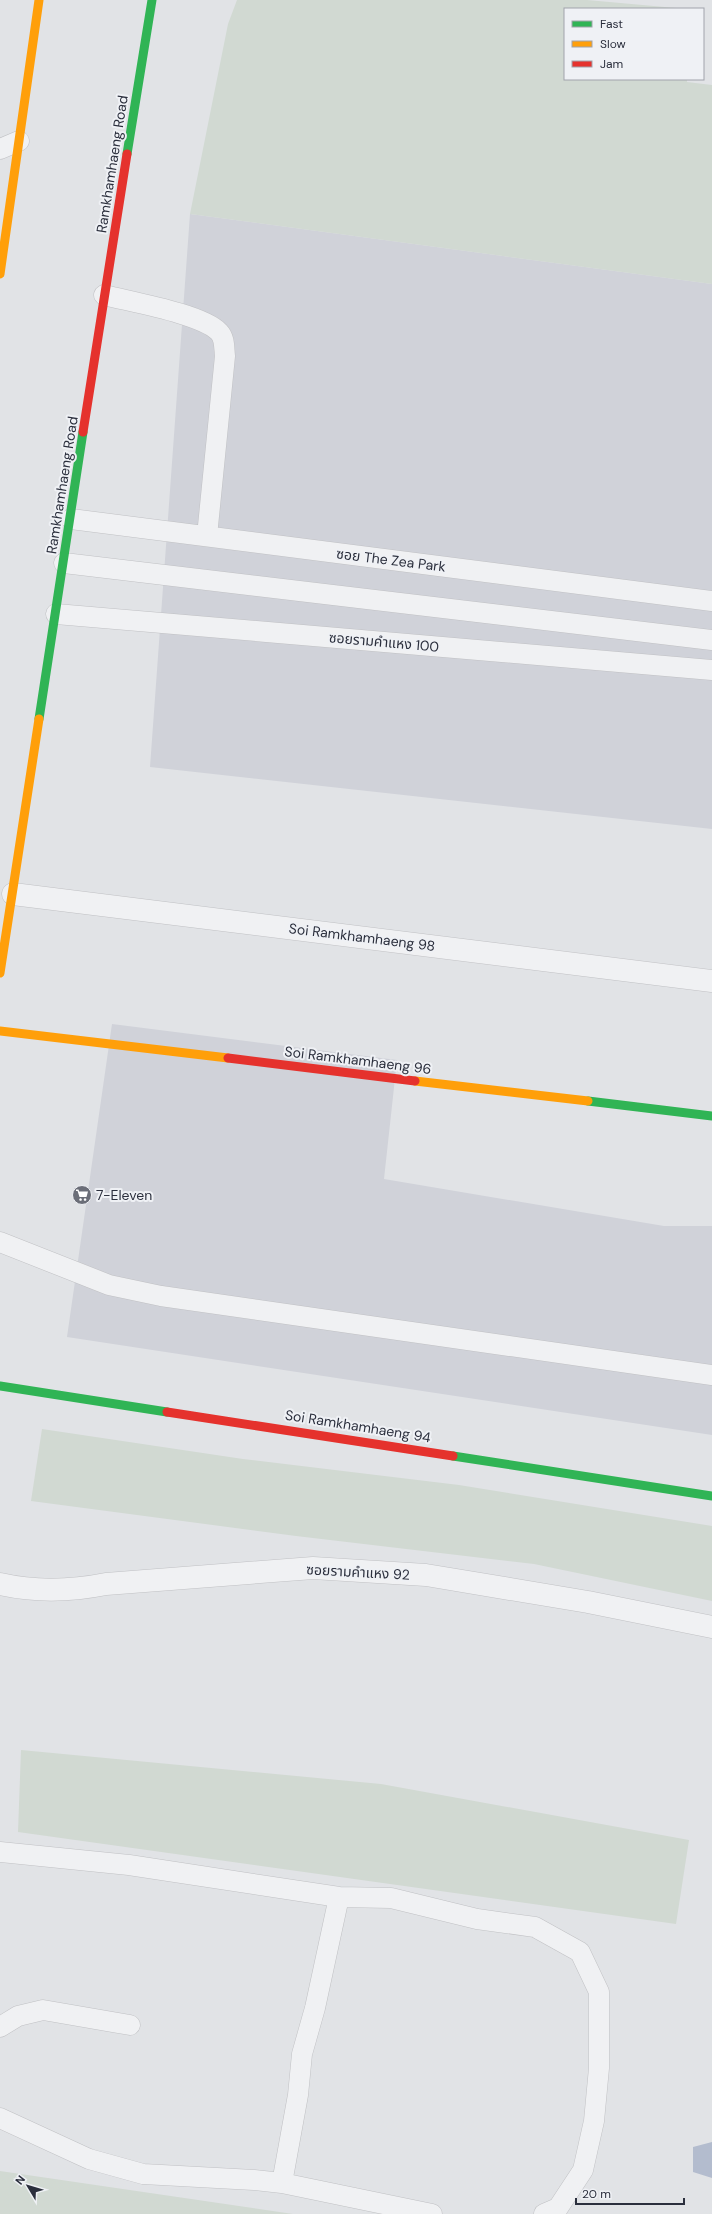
<svg xmlns="http://www.w3.org/2000/svg" width="712" height="2214" viewBox="0 0 712 2214" font-family="'DM Sans','Noto Sans Thai',sans-serif">
<style>
.built{fill:#d0d2d9}
.green{fill:#d1d9d2}
.water{fill:#b3bcce}
.lines{fill:none;stroke-linecap:round;stroke-linejoin:round}
.lane-casing{stroke:#c0c1c4;stroke-width:21}
.street-casing{stroke:#c0c1c4;stroke-width:23}
.lane{stroke:#f0f1f3;stroke-width:20}
.street{stroke:#f0f1f3;stroke-width:22}
.fast{stroke:#30b455;stroke-width:9}
.slow{stroke:#ff9f0a;stroke-width:9}
.jam{stroke:#e5322d;stroke-width:9}
.labels{text-anchor:middle;dominant-baseline:central;stroke-width:4;stroke-linejoin:round;paint-order:stroke}
.street-label{font-size:14px;fill:#2b2f3d;stroke:#eff1f5}
.poi-label{font-size:14px;fill:#2b2f3d;stroke:#eff1f5;text-anchor:start}
</style>
<rect width="100%" height="100%" fill="#e1e3e6"/>
<path class="built" d="M190,214L712,284V829L150,767Z
M112,1024L397,1060L384,1179L664,1226H712V1435L67,1337Z"/>
<path class="green" d="M237,0H587L687,9H565V79H687V82L712,85V284L190,214L228,24Z
M42,1429L243,1459L459,1485L712,1526V1601L534,1564L296,1536L31,1501Z
M21,1750L381,1784L689,1840L676,1924L18,1832Z
M0,2171L293,2214H0Z"/>
<path class="water" d="M712,2142V2178L693,2172V2147Z"/>
<g class="lines">
<g class="lane-casing">
<path id="lane" d="M0,149L19,141
M104,295C131,302 202,314 219,332C225,338 224,348 225,356L207,536
M71,519L712,601
M64,563L712,640
M56,614L712,670
M0,1242L109,1285L161,1296L712,1375
M0,1852L129,1865L339,1897L391,1898L477,1919L535,1927L580,1952L599,1992V2068L594,2121L583,2170L558,2208L544,2214
M0,2027L18,2016L43,2010L130,2025
M0,2118L89,2159L143,2174L254,2180L282,2183L432,2214
M282,2183L298,2095L302,2054L315,2008L339,1897"/>
</g>
<g class="street-casing">
<path id="street" d="M13,894L712,981
M0,1584C35,1592 71,1591 106,1584L313,1568L426,1575L588,1602L712,1627"/>
</g>
<use href="#lane" class="lane"/>
<use href="#street" class="street"/>
<path class="fast" d="M127,154L152,0
M39,719L83,432
M588,1101L712,1116
M0,1386L167,1412
M453,1456L712,1496"/>
<path class="slow" d="M0,274L39,0
M0,973L39,719
M0,1031L228,1058
M415,1081L588,1101"/>
<path class="jam" d="M83,432L127,154
M228,1058L415,1081
M167,1412L453,1456"/>
</g>
<defs>
<g id="supermarket-disc" transform="scale(1)"><circle r="9.5" fill="#6b6e78" stroke="#eff1f5"/><path d="M-6-5.5h2.5l.6 2H6L4.5 2H-2.5L-4.4-4H-6ZM-1.5 3.2a1.3 1.3 0 1 0 .1 0ZM3 3.2a1.3 1.3 0 1 0 .1 0Z" fill="#fff"/></g>
</defs>
<g fill-rule="evenodd">
<use href="#supermarket-disc" x="82" y="1195"/>
</g>
<g class="labels">
<g class="street-label">
<text transform="translate(112 164) rotate(-81)">Ramkhamhaeng Road</text>
<text transform="translate(62 485) rotate(-81)">Ramkhamhaeng Road</text>
<text transform="translate(391 560) rotate(7)">ซอย The Zea Park</text>
<text transform="translate(384 642) rotate(5)">ซอยรามคำแหง 100</text>
<text transform="translate(362 937) rotate(7)">Soi Ramkhamhaeng 98</text>
<text transform="translate(358 1060) rotate(7)">Soi Ramkhamhaeng 96</text>
<text transform="translate(358 1426) rotate(9)">Soi Ramkhamhaeng 94</text>
<text transform="translate(358 1572) rotate(3)">ซอยรามคําแหง 92</text>
</g>
<g class="poi-label">
<text x="96" y="1195">7-Eleven</text>
</g>
</g>
<rect x="564" y="8" width="140" height="72" fill="#eff1f5" stroke="#a1a3ab"/>
<rect x="572" y="21" width="20" height="6" fill="#30b455" stroke="#a1a3ab"/>
<text x="600" y="28" font-size="12" fill="#2b2f3d">Fast</text>
<rect x="572" y="41" width="20" height="6" fill="#ff9f0a" stroke="#a1a3ab"/>
<text x="600" y="48" font-size="12" fill="#2b2f3d">Slow</text>
<rect x="572" y="61" width="20" height="6" fill="#e5322d" stroke="#a1a3ab"/>
<text x="600" y="68" font-size="12" fill="#2b2f3d">Jam</text>
<g transform="translate(28 2186) rotate(308)" stroke="#eff1f5" stroke-width="3" paint-order="stroke">
<path d="M0-3L7 15L0 10L-7 15Z" fill="#2b2f3d"/>
<text y="-6" font-size="11" font-weight="bold" text-anchor="middle" fill="#2b2f3d">N</text>
</g>
<path d="M576 2198v6h108v-6" fill="none" stroke="#2b2f3d" stroke-width="2"/>
<text x="582" y="2198" font-size="12" fill="#2b2f3d" stroke="#eff1f5" stroke-width="3" paint-order="stroke">20 m</text>
</svg>
